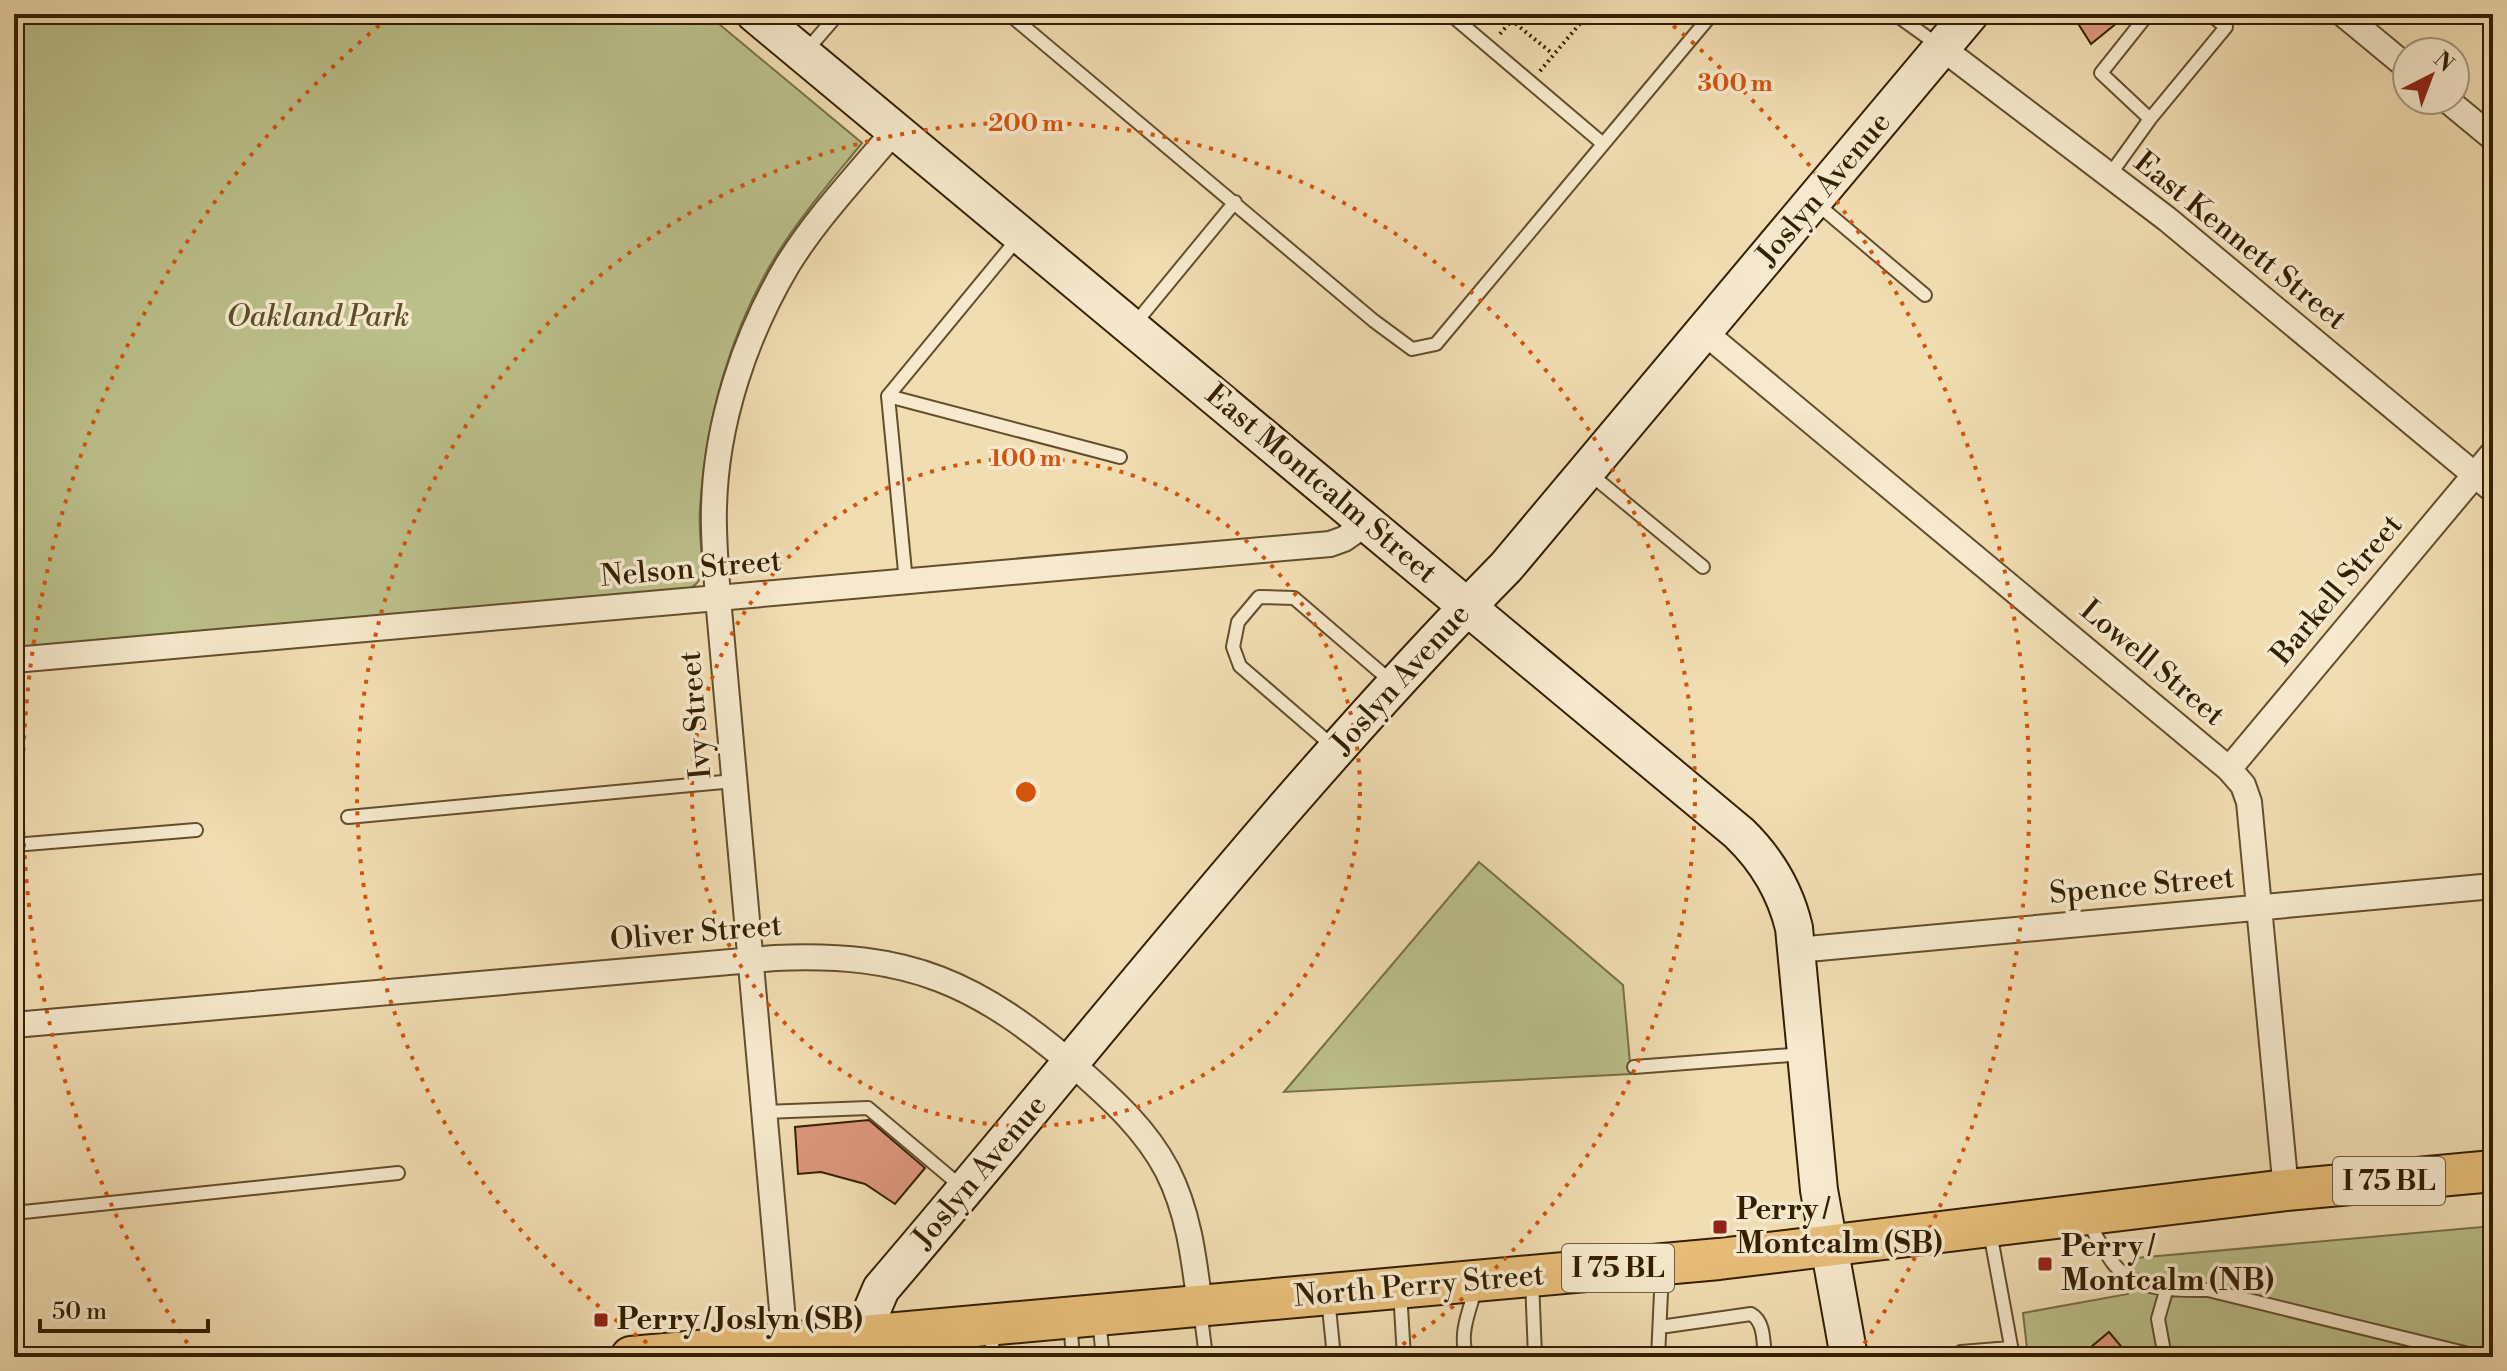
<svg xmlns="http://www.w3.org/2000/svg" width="2507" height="1371" viewBox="0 0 2507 1371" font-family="'Libre Bodoni',serif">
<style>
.green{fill:#bbc08b;stroke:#787046;stroke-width:2}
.building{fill:#de977e;stroke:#341f00;stroke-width:2}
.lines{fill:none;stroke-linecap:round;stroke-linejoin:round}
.lane-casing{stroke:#634e2c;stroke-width:16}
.street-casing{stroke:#634e2c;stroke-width:28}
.secondary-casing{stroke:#341f00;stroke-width:40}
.primary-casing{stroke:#341f00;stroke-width:44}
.path{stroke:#341f00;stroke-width:4;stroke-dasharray:2 4;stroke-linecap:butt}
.lane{stroke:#f6e9cd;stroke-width:12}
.street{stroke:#f6e9cd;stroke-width:24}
.secondary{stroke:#f6e9cd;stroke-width:36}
.primary{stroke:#e8be79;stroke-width:40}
.ring{fill:none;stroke:#d6530b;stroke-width:4;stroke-dasharray:4 8}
.poi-dot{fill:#8f2418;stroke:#f6e9cd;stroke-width:3}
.labels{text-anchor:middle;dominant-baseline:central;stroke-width:7;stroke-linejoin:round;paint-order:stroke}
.shield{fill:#f6e9cd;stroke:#6e5c3e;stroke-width:2}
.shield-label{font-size:28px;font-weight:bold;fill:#341f00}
.street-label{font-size:30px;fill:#341f00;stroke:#f6e9cd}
.park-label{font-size:30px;font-style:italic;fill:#5c4f2a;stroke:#f6e9cd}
.poi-label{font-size:30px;font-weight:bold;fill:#341f00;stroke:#f6e9cd;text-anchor:start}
.centre{fill:#d6530b;stroke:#f6e9cd;stroke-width:4}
.ring-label{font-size:24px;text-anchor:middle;font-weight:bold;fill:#d6530b;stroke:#f6e9cd;stroke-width:7;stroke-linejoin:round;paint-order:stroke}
</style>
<rect width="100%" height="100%" fill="#f1ddb2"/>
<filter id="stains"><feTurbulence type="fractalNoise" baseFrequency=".0025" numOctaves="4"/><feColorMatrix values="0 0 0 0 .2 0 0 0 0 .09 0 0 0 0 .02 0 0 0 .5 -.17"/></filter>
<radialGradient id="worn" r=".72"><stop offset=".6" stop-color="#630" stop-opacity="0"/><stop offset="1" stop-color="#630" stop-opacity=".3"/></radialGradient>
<path class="green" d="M14,14H707L862,143C833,179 802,214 777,254C730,330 706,419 700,508C698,530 703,553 702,575L697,583L690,589L14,649Z
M1479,862L1623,985L1631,1074L1284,1092Z
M2493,1226V1357H2028L2023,1313L2128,1294L2136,1258Z"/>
<path class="building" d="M2072,14H2128L2091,44Z
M869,1120L925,1168L895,1204L865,1184L821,1172L798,1174L795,1127Z
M2109,1332L2130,1357H2079Z"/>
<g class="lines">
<g class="lane-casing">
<path id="lane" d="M1009,14L1374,321L1412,349L1436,344L1712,14
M1450,14L1602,143
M1895,14L1938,45
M2148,14L2101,73L2150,119L2226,27L2210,14
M806,51L838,14
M2109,176L2150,119
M1816,203L1925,295
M1133,326L1235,202
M888,396L1120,457
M1589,473L1703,567
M906,582L888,396L1019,237
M1335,748L1240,666L1233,647L1238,622L1259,597L1294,598L1393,683
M348,817L734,781
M14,845L196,830
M1634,1067L1803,1054
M764,1112L868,1108L963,1188
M14,1213L398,1173
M2087,1219C2095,1234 2103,1250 2113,1263C2135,1292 2176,1290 2208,1290L2481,1357
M1990,1232L2013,1357
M1532,1279L1535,1357
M1400,1291L1404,1357
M1328,1298L1334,1357
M1200,1309L1206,1357
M1099,1320L1103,1357
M1070,1321L1073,1357
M1660,1327L1751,1314C1765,1322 1763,1342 1765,1357
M991,1328L993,1357
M1444,1357L1466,1355
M1467,1357C1458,1335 1470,1309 1476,1287
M1658,1357L1662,1271
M1958,1357L1961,1352L2010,1348
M2165,1357L2158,1319L2166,1291"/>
</g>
<g class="street-casing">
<path id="street" d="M2343,14L2407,67
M1942,48L2167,219L2493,490
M2447,100L2493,138
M1704,332L2229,769L2243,785L2249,802L2286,1190
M14,660L1330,544L1344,539L1367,523
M2229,769L2493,453
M1797,950L2493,886
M14,1025L775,958C910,952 978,983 1079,1070C1113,1100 1146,1130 1167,1170C1189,1213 1194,1259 1200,1306
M785,1343L718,598C716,568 713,537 714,507C716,423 745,336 788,264C818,216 859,173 895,130"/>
</g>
<g class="secondary-casing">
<path id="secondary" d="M755,14L1739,833C1767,860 1785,890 1794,928L1819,1190L1849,1357
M861,1336L881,1289C1088,1047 1283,794 1506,567L1970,14"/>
</g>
<g class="primary-casing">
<path id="primary" d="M631,1357L1719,1259L2286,1190L2493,1171"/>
</g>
<path class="path" d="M1511,20L1553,54
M1500,34L1517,14
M1540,71L1588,14"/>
<use href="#lane" class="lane"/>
<use href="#street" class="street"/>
<use href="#secondary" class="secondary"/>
<use href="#primary" class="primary"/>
</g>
<g class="ring">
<circle cx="1026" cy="792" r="334"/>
<path d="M667 1356A669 669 0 1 1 1385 1356"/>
<path d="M194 1353A1003 1003 0 0 1 388 18M1664 18A1003 1003 0 0 1 1858 1353"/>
</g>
<g class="poi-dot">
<rect x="1712" y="1219" width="16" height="16" rx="4"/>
<rect x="2037" y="1256" width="16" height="16" rx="4"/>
<rect x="593" y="1312" width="16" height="16" rx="4"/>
</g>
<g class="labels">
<g class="shield">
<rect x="2333" y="1157" width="112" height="48" rx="6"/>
<rect x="1562" y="1244" width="112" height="48" rx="6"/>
</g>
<g class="shield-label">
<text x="2389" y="1181">I 75 BL</text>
<text x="1618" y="1268">I 75 BL</text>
</g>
<g class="street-label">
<text transform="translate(1824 189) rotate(-50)">Joslyn Avenue</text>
<text transform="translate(2240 241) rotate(39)">East Kennett Street</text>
<text transform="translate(1321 484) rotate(40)">East Montcalm Street</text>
<text transform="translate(691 569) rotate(-5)">Nelson Street</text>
<text transform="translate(2337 590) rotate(-50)">Barkell Street</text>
<text transform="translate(2152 663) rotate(40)">Lowell Street</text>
<text transform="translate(1401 679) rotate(-48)">Joslyn Avenue</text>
<text transform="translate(696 715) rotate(-95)">Ivy Street</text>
<text transform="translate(2142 886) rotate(-5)">Spence Street</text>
<text transform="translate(696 933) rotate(-5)">Oliver Street</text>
<text transform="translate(980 1172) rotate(-50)">Joslyn Avenue</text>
<text transform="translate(1419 1286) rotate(-5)">North Perry Street</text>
</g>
<g class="park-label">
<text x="318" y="317">Oakland Park</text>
</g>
<g class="poi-label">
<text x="1736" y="1210">Perry /<tspan x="1736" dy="34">Montcalm (SB)</tspan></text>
<text x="2061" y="1247">Perry /<tspan x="2061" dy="34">Montcalm (NB)</tspan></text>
<text x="617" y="1320">Perry / Joslyn (SB)</text>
</g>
</g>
<circle cx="1026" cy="792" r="12" class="centre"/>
<g class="ring-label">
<text x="1735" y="91">300 m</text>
<text x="1026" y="131">200 m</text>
<text x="1026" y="466">100 m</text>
</g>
<rect width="2507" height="1371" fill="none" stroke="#f1ddb2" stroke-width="48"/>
<rect x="16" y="16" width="2475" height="1339" fill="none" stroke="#341f00" stroke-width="4"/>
<rect x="24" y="24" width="2459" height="1323" fill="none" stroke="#341f00" stroke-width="2"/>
<g transform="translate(2431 76) rotate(42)"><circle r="38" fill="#f6e9cd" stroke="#a8987b" stroke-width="2"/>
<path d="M0-6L14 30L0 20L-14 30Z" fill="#8f2418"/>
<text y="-12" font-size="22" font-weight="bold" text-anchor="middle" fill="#341f00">N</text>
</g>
<path d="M40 1319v12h168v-12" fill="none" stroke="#341f00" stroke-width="4"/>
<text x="52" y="1319" font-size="24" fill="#341f00" stroke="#f6e9cd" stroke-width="6" paint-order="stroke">50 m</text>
<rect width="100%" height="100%" filter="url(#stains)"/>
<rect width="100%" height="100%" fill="url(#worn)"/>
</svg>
